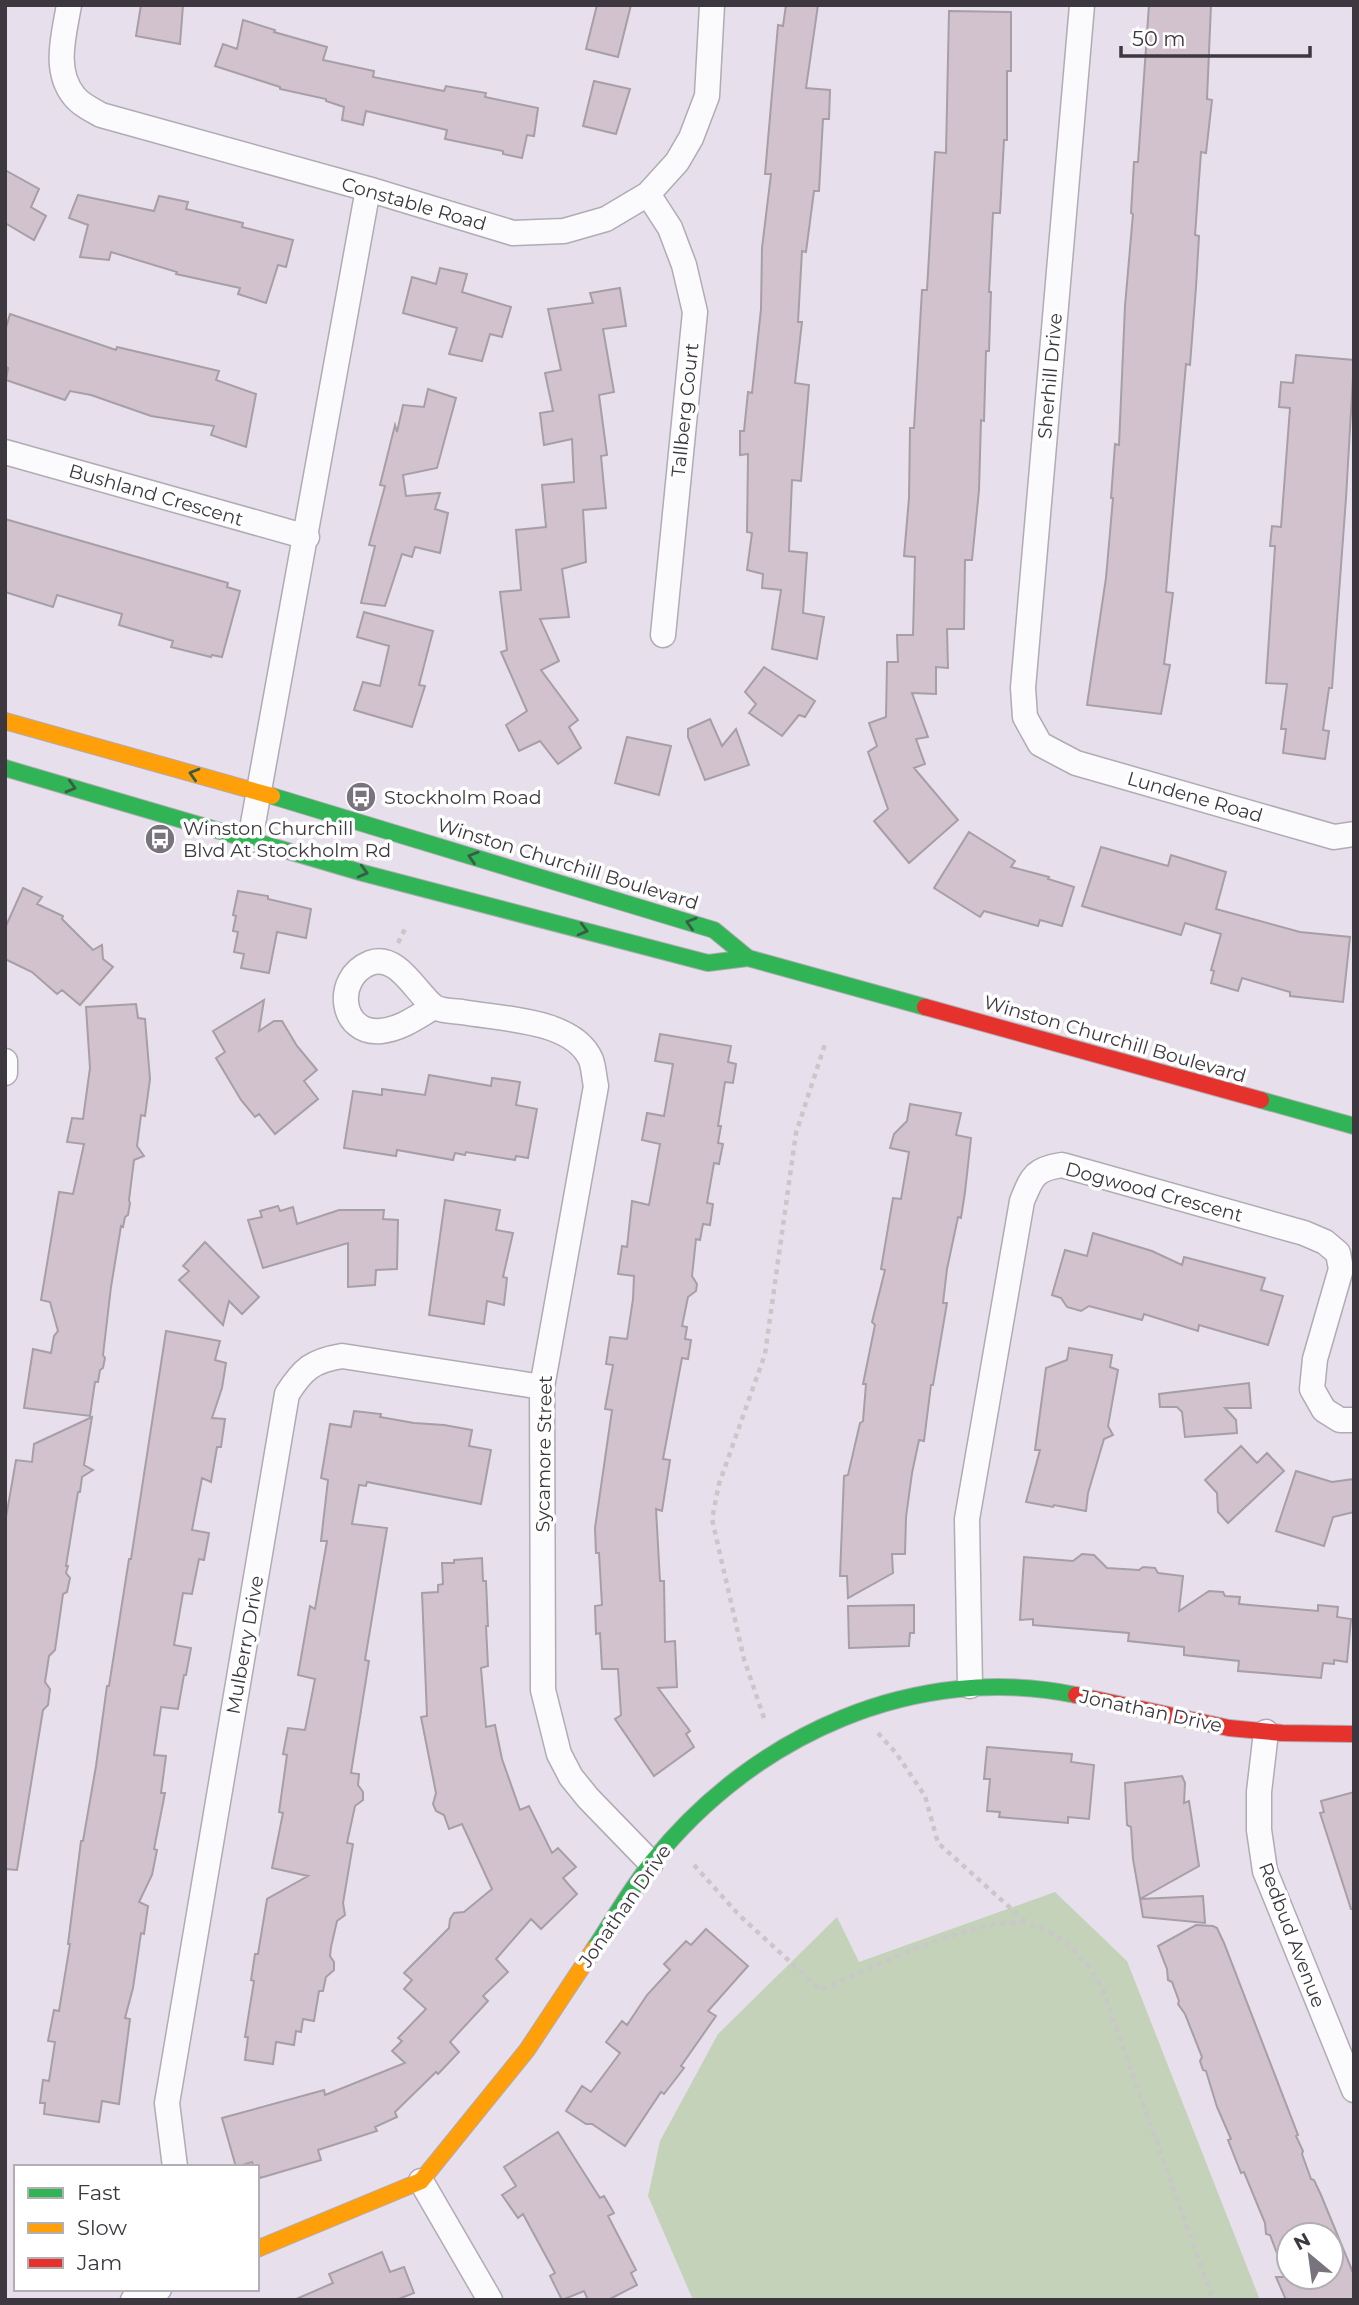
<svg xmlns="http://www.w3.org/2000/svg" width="1359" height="2305" viewBox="0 0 1359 2305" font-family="Montserrat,sans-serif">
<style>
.green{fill:#c4d2b9}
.building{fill:#d2c2cd;stroke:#a69fa6;stroke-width:2;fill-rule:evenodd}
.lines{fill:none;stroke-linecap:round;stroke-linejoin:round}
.street-casing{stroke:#b1abb4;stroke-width:27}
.fast-casing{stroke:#b1abb4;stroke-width:18}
.slow-casing{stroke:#b1abb4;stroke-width:18}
.jam-casing{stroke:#b1abb4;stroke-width:18}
.path{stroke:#c9c7c9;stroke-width:4.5;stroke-dasharray:5 5;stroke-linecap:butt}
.street{stroke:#fbfafc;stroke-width:24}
.fast{stroke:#30b455;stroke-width:16}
.slow{stroke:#ff9f0a;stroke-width:16}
.jam{stroke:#e5322d;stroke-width:16}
.oneway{stroke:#395d46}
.labels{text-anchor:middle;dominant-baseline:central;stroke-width:7;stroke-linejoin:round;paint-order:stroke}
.street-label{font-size:19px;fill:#3d3840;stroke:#fff}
.poi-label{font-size:19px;fill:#3d3840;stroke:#fff;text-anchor:start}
</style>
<rect width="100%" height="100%" fill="#e7e0ec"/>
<path class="green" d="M1055,1892L1127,1961L1260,2300H693L648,2196L660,2141L718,2034L837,1917L859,1962Z"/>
<path class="building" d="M141,5H183L180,44L136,36Z
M597,5H631L618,57L586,49Z
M786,5H818L806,88L830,90L829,119H823L819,191H814L806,252L802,251L798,322H802L795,383L809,385L801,481L792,480L789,551L807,553L803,613L824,617L817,659L772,649L781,590L762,588L763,574L747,570L752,533L747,532L748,454L740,455V431H744L748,392L752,393L761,309L762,248L771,174H765L778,25L783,26Z
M1149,5H1211L1207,99L1212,100L1206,153L1201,152L1195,235L1199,236L1196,287L1190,365L1186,364L1166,592L1173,593L1164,664L1170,665L1161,714L1087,705L1106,578L1113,498H1111L1115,444L1119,445L1125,306L1133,214L1131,213L1134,162H1138Z
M949,11L1011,12V71H1007V140H1004L1000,213H993L989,292H991L989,351H986L984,421L981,420L979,490L972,560H965L964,629H947L948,668L936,667V694L912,693L928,737L916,739L925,764L914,768L958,820L909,863L874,821L888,809L868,752L877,746L869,723L886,717L887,662H898L897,635H913L915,557L904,556L909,498L910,428H914L922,290H927L935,152L946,153Z
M243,20L275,30L274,32L327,47L323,60L374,71L373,77L444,91L446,86L486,93L485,97L538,108L534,136L527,135L522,158L503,154V151L445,139L447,130L366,111L363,125L342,120L344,107L326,101V99L280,89V87L215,66L223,44L237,49Z
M594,81L630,89L616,134L583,126Z
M5,170L39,189L31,207L46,216L34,240L5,223Z
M78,195L154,211L159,196L188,202L186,209L243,223L242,227L293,240L286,267L278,265L266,303L238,294L240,288L176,274L177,272L111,252L109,260L80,257L88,225L69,218Z
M440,268L467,274L462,292L511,307L502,337L490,334L482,361L449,354L457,328L403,313L412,277L436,284Z
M620,288L626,326L603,329L614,392L599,395L607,455L601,456L606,508L583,510L586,562L562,569L569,617L540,619L559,661L541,670L578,720L569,727L581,748L558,764L540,741L519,751L506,725L527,711L501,652L507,650L500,592L521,590L516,530L546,527L542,485L574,482L572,439L544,445L540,413L553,411L545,373L561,370L548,309L593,303L590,293Z
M10,314L116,350L117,347L219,371L216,380L256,394L246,447L211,435L214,426L151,416L91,395L70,391L65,400L6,380L8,368L5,366V331Z
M1296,355L1354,360L1346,498L1332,688H1329L1323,730L1329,731L1325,759L1283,753L1286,729H1281L1287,684L1266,683L1275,546H1270L1272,526L1281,527L1290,408L1279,407L1281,382L1293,383Z
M428,389L456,398L437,468L403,475L406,496L440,493L435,509L448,513L440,553L415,547L412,557L402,554L385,606L361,603L375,546L369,545L385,486L380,485L395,425L397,432L403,405L424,407Z
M5,519L228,583L227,587L240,591L222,657L212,655L211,657L171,647L173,641L119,625L122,614L57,595L53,607L5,592Z
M364,612L433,631L419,685L425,686L412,727L354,710L363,682L380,686L389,646L357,637Z
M764,667L815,701L805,717L799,715L782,736L749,713L756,704L745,692Z
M710,719L722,746L736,729L749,765L705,780L688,737V729Z
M627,737L671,746L659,795L615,783Z
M969,832L1015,861L1011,867L1049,877L1048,879L1074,887L1062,926L1040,920L1038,926L984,911L980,917L934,888Z
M1101,847L1168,866L1171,855L1226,872L1216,909L1300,932L1350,937L1343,1002L1290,996V992L1242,978L1238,991L1211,983L1214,971L1211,970L1221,934L1185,923L1181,935L1082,906Z
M23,888L42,897L37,904L63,916L62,919L93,950L102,945L103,959L113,967L80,1005L62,990L57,994L32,972L5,959V928Z
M238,891L268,896V899L311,909L306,938L277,932L269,973L241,968L244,954L234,952L238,932L233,931L236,916L233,915Z
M264,1000L259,1031L274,1021H282L297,1046L317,1070L304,1081L318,1099L275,1134L259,1114L255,1117L241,1100L216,1058L225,1052L213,1031Z
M136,1004L138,1018L145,1019L150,1079L145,1116L141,1115L137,1146L144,1156L134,1160L129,1200L130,1203L128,1215L125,1217L123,1227L121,1226L111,1287L103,1355L105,1358L103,1368L100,1370L98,1382H95L90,1416L24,1408L33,1349L51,1353L54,1336L58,1331L50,1302L41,1300L59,1192L73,1194L84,1144L67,1142L72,1118L83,1119L90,1068L86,1007Z
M660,1034L731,1046L728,1062L736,1064L733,1083L725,1082L718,1126H721L718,1143L723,1144L719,1164L714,1163L707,1203L713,1204L710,1225L703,1224L700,1240L696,1239L692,1276L697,1284L696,1291L688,1297L682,1326L687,1327L685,1339L691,1340L688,1359L682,1358L663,1459L670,1460L662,1511L656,1509L660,1581H664L665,1642L675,1641L677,1687L658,1688L690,1731L686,1734L694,1747L654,1776L615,1719L621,1715L618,1669H602L600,1633L596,1634L595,1606L602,1605L599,1553H596L595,1528L612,1410L605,1409L613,1365L606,1364L610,1337L627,1339L633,1299L634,1276L618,1274L622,1246L627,1247L632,1201L649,1205L660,1144L642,1140L647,1113L664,1116L673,1064L655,1061Z
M429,1075L491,1086L492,1078L520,1082L516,1105L537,1109L528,1158L516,1156L515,1160L466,1152L465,1155L455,1153L453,1160L397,1150L396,1156L344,1148L353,1091L382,1095V1089L425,1095Z
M910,1104L961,1113L956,1135L971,1138L965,1192L961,1218L958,1217L947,1269L943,1303H947L933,1385H931L924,1441L919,1440L912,1473L906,1517L905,1554H892L893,1573L848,1598L847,1576H840L844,1476L848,1475L860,1423L863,1421L866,1384H863L875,1325L872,1322L885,1270L881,1269L893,1198L901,1199L909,1152L890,1148L894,1134L907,1121Z
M445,1200L500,1210L496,1230L513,1233L503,1277L507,1278L504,1305L487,1301L484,1324L429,1315Z
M278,1206L280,1211L293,1207L297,1224L339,1210H384L383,1219L398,1220L397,1269L376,1270L375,1285L348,1287V1243L263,1268L248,1220L262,1217L260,1211Z
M1093,1233L1152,1251L1182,1265L1184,1257L1265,1278L1261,1290L1283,1296L1268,1345L1199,1325L1198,1331L1144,1314L1142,1320L1089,1306L1081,1311L1067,1307L1061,1298L1052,1295L1065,1250L1087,1256Z
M205,1242L259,1297L242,1314L229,1301L223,1325L179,1280L189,1271L183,1266Z
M166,1331L220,1341L215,1360L226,1363L222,1388L212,1418L225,1419L221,1447H217L211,1482L202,1478L192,1530L209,1533L204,1560L199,1559L192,1594L183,1593L174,1645L191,1648L186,1675H184L178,1709L161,1707L154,1755L166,1756L161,1793H165L154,1849L157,1850L152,1875L139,1902L148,1906L144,1934L141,1933L133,1988L125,2018L130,2019L119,2104L102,2101L99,2122L44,2114L45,2103H40L43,2080L49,2081L55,2042L48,2041L54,2010L59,2011L70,1944H68L81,1841H83L96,1766L107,1686H109L129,1559H131Z
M1069,1348L1112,1355L1110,1367L1118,1370L1108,1426L1113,1435L1104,1439L1088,1493L1086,1511L1054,1505L1053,1507L1026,1502L1040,1450H1035L1046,1368L1067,1360Z
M1249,1383L1251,1408H1225L1236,1420L1237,1433L1185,1437L1182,1412L1177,1407H1160L1159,1394Z
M354,1411L381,1414L380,1417L414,1423L444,1425L472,1430L469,1446L491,1450L481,1504L367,1482L366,1486L359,1485L352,1524L387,1528L365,1660L369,1661L351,1773L359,1774L358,1785L363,1792V1800L355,1806L347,1843L353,1844L343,1903L345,1915L337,1921L331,1947L330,1956L334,1962V1970L326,1977L323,1991H319L314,2021L303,2019L301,2032L296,2031L294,2045L276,2042L273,2064L245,2060L248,2037H245L254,1981L251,1980L255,1954H258L267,1899L308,1876L272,1868L283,1813L279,1812L287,1755L283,1754L288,1728L305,1730L315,1679L298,1675L310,1606L315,1609L327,1541H321L328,1480L321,1478L330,1424L351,1427Z
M92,1417L84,1465L93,1470L82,1477L80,1492H78L66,1566H68L66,1573L70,1578L67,1592L63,1594L55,1650L49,1656L45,1682L50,1689L48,1705L43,1710L17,1870L5,1869V1523L16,1460L32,1462L34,1444Z
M1241,1446L1257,1463L1267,1453L1284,1471L1228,1523L1218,1512L1217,1493L1205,1480Z
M1296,1471L1332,1482L1354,1479V1512L1333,1517L1324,1546L1276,1531Z
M1082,1554L1094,1555L1107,1568L1139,1570L1143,1567L1155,1568L1158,1573L1183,1576L1179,1611L1209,1591L1223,1592L1225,1596L1240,1597L1239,1604L1318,1611V1605L1338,1607L1337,1617L1351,1619L1347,1662L1334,1660V1664L1323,1663L1321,1678L1238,1671L1239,1661L1184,1655V1647L1128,1641L1129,1633L1033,1625V1619L1020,1620L1024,1557L1073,1561Z
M482,1558L483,1581H486L488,1626H486L488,1666L481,1668L486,1727L495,1725L502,1759L520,1810L529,1806L552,1853L558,1848L576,1867L563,1878L577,1894L541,1929L531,1919L496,1959L508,1972L483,1996L488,2001L450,2042L459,2052L438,2074L436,2072L395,2112L397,2117L375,2127L377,2131L318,2150L321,2160L260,2178L257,2167H254L252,2162L236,2167L222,2118L324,2090L325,2095L405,2063L392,2051L402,2041L398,2038L426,2009L404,1989L412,1980L404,1973L449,1928L450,1919L454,1913L464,1912L492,1889L462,1824L449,1829L444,1815L436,1811L433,1804L436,1793L421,1717L427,1716L422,1593L438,1592V1585L443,1584L442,1563H454V1560Z
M914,1605V1633H910L909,1646L849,1648L848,1606Z
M987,1747L1072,1754L1071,1762L1094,1765L1089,1819L1068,1817V1823L999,1817L1000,1812L987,1811L990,1779H984Z
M1182,1776L1185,1783L1184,1803L1189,1801L1199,1866L1140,1899L1133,1859L1131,1827L1127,1825L1125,1783Z
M1354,1792V1909H1351L1320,1813L1324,1812L1321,1801Z
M1203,1896L1205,1923L1143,1917L1140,1899Z
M1196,1925L1213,1926L1217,1928L1224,1943L1298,2135L1296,2136L1303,2151L1302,2154L1311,2179L1314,2180L1321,2195L1354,2275V2300H1286L1276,2277H1286L1270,2235L1266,2234L1265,2223L1244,2172L1241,2173L1228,2140L1231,2139L1217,2107L1206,2071L1203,2070L1200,2061L1202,2057L1185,2014L1178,2004L1179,2001L1172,1982L1168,1980L1167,1969L1158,1946ZM1289,2235H1331V2277H1289Z
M706,1929L748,1966L708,2011L716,2016L681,2066L684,2068L664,2094L661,2092L625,2146L592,2124H586L566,2111L582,2086L591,2092L620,2053L606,2042L622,2021L627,2025L647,1995L670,1970L664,1964L686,1941L691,1945Z
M558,2132L600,2198L604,2196L614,2213L608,2216L636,2270L631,2273L637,2285L608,2300H588L584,2291L562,2300L550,2276L555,2273L523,2214L518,2218L502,2195L516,2186L504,2167Z
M382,2252L390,2272L404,2267L414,2293L396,2300H294L333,2283L329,2274Z"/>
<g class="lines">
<g class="street-casing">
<path id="street" d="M69,5C64,35 53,70 74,96C80,104 92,110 101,115L368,189L513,233L564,231L606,219L648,194L677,162L691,138L707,96L712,5
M1082,5L1023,688L1025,717L1040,744L1076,763L1334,837L1354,834
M648,194L670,228L684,265L695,312L663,635
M5,452L307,537
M250,840L368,189
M434,1007C417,1017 401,1029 381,1031C340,1035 333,978 370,963C397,953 415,991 432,1005C438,1011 453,1011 462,1012C500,1019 574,1019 591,1060C594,1068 594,1078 596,1086L542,1387L543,1690L559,1754L571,1777L588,1798L651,1863
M5,1061V1073
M970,1686L967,1519L1022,1201C1032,1177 1034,1169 1062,1165L1304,1233L1325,1242L1338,1253L1341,1269L1315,1359L1312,1389L1324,1410L1340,1420H1354
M1266,1732L1259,1792V1830L1265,1871L1354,2090
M175,2167L167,2103L287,1394C303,1369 312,1361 342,1356L542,1387
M421,2181L490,2300
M133,2300L159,2289"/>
</g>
<g class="fast-casing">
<path id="fast" d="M5,768L363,873L708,963L748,958L925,1007
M272,796L714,930L748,958
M1261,1100L1354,1126
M594,1949C613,1920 631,1888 653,1861C754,1735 915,1662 1076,1695"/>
</g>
<g class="slow-casing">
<path id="slow" d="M5,721L272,796
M257,2249L421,2181L527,2050L594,1949"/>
</g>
<g class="jam-casing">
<path id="jam" d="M925,1007L1261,1100
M1076,1695L1229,1728L1282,1733L1354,1734"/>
</g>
<path class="path" d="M398,943L407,925
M764,1718L744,1659L712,1519L719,1484L765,1354L796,1133L825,1044
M878,1733L896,1753L925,1796L938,1843L1026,1922
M694,1865L739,1915L821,1990C865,1971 984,1912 1028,1924C1061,1932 1086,1959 1102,1988L1213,2300"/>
<use href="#street" class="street"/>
<use href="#fast" class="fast"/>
<use href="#slow" class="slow"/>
<use href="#jam" class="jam"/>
</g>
<defs><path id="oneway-chevron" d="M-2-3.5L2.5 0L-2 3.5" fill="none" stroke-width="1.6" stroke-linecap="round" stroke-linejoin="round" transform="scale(1.75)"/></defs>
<g class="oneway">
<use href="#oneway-chevron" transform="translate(194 774) rotate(-164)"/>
<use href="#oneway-chevron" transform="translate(71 787) rotate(16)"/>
<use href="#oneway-chevron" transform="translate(473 857) rotate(-163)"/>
<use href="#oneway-chevron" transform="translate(363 872) rotate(15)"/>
<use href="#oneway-chevron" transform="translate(691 923) rotate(-163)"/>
<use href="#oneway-chevron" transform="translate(583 930) rotate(15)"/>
</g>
<defs>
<g id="bus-disc" transform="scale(1.575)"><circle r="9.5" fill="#78737c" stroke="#fff"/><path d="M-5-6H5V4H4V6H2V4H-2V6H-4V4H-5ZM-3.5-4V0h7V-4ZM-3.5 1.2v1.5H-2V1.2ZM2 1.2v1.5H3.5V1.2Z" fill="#fff"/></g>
</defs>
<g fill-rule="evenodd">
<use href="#bus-disc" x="361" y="797"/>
<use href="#bus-disc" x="160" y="839"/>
</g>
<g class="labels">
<g class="street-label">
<text transform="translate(414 204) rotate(16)">Constable Road</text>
<text transform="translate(1050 376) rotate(-85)">Sherhill Drive</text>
<text transform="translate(685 410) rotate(-84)">Tallberg Court</text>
<text transform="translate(156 495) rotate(16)">Bushland Crescent</text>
<text transform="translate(1195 797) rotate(16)">Lundene Road</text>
<text transform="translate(568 864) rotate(17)">Winston Churchill Boulevard</text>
<text transform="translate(1115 1039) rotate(16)">Winston Churchill Boulevard</text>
<text transform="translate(1154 1192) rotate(15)">Dogwood Crescent</text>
<text transform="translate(544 1454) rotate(-89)">Sycamore Street</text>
<text transform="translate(245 1645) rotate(-80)">Mulberry Drive</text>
<text transform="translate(1151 1711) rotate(12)">Jonathan Drive</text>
<text transform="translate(625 1906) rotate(-55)">Jonathan Drive</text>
<text transform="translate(1292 1935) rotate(69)">Redbud Avenue</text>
</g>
<g class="poi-label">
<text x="384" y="797">Stockholm Road</text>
<text x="183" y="828">Winston Churchill<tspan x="183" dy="22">Blvd At Stockholm Rd</tspan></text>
</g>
</g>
<rect width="1359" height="2305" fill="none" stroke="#3d3840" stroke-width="14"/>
<rect x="14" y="2165" width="245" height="126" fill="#ffffff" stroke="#b1afb3" stroke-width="2"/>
<rect x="28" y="2188" width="35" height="10" fill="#30b455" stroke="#b1afb3" stroke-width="2"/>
<text x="77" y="2200" font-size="21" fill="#3d3840">Fast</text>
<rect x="28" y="2223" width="35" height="10" fill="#ff9f0a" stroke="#b1afb3" stroke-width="2"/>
<text x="77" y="2235" font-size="21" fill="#3d3840">Slow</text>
<rect x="28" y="2258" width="35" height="10" fill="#e5322d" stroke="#b1afb3" stroke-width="2"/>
<text x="77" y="2270" font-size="21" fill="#3d3840">Jam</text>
<g transform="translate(1310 2256) rotate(331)"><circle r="33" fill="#ffffff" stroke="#b1afb3" stroke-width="2"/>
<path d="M0-5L12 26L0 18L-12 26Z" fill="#78737c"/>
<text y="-10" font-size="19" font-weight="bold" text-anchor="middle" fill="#3d3840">N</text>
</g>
<path d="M1121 46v10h189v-10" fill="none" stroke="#3d3840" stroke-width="3.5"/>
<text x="1132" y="46" font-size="21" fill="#3d3840" stroke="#ffffff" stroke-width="5" paint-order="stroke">50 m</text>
</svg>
